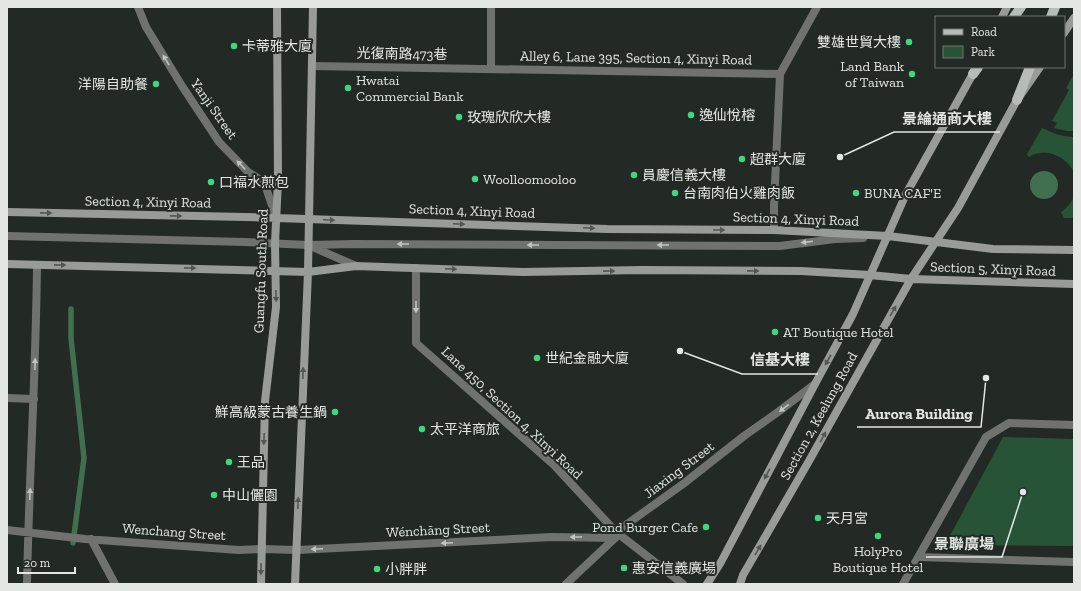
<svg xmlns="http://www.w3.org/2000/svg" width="1081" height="591" viewBox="0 0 1081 591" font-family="'Zilla Slab','Noto Sans TC',serif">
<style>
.green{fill:#275436}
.water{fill:#40704f}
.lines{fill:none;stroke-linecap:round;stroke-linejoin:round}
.stream{stroke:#40704f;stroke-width:5.5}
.service{stroke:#6f726f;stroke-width:8}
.minor{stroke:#6f726f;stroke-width:8}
.tertiary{stroke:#6f726f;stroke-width:8}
.secondary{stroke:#979c98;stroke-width:8}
.primary{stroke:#b6bdb8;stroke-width:10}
.oneway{fill:#c0c4c1}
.oneway2{fill:#515753}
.poi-dot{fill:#3fd77d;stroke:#232925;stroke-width:1.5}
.labels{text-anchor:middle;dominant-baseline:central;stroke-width:4;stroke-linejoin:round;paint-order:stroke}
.poi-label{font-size:14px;fill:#e3e7e4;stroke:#232925;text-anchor:start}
.street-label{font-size:14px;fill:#e3e7e4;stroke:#232925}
.leader{fill:none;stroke:#e3e7e4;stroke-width:1.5}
.callout-dot{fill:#e3e7e4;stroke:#232925;stroke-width:1.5}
.callout-label{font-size:15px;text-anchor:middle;font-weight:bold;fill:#e3e7e4;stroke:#232925;stroke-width:4;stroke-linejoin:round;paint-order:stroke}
</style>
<rect width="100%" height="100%" fill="#232925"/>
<path class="green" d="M1074,74V131H1067L1054,128L1057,123L1052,121L1069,90L1066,88Z
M1042,128C1052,133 1063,137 1074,137V173C1067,156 1045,147 1029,157L1027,154Z
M1074,197V218H1064L1061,212C1067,208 1071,203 1074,197Z
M1003,437L1074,439V546L945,545Z"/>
<path class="water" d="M1030 185a14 14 0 1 1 28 0a14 14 0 1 1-28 0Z"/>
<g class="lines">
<path class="stream" d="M71,309V338L84,458L73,543"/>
<path class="service" d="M312,66L780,74
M491,69V7
M774,230V205L780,74L817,7
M7,236L245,242L308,245L356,266
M308,245L355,244L780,246L835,239L863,238
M416,268V343L554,465L616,532L683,584
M7,398L34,399
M7,530L85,539L239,550L262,549L297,550L552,537L615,538
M91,539L115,584
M27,584C29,478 36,371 37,265"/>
<path class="minor" d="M919,557L1074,562
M566,584L615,538L616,532L683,484L744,436L778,412L815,384
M903,584L986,437L1009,423L1074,425"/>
<path class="tertiary" d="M138,7L146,27L182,86L219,142L248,172L264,182L276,217"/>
<path class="secondary" d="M1002,17L1007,7
M1064,33L1074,18
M7,212L245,217L607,229L774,230L888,236L993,249L1074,250
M7,264L308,272L356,266L523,272L642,270L801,271L870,275L911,279L1074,284
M261,584L265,401L276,307L275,243L278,181L277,7
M295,584L308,272L313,7
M707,584L721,562L815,384L853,314L906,194L975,70
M740,584L743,575L809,461L888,320L911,279L958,208L1017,100L1040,67"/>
<path class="primary" d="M1014,17L1021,7
M1051,17L1055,7
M973,74L978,67
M1017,100L1030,67"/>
</g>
<defs><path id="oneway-solid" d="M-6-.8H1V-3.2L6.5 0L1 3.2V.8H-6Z"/></defs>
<g class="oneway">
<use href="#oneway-solid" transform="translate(166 60) rotate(-121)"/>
<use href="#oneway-solid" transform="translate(241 165) rotate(-134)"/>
<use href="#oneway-solid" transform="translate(807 242) rotate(173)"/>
<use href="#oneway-solid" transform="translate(403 244) rotate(-180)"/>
<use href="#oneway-solid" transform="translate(533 245) rotate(-180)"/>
<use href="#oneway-solid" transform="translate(663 245) rotate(-180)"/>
<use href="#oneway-solid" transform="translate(416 307) rotate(90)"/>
<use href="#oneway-solid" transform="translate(35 364) rotate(-89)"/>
<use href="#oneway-solid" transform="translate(784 408) rotate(142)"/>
<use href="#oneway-solid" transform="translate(30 494) rotate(-88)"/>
<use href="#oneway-solid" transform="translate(576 537) rotate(-180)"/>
<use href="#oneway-solid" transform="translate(447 543) rotate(177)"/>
<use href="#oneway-solid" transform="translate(317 549) rotate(177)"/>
</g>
<g class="oneway2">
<use href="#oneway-solid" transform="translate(46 213) rotate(1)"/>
<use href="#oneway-solid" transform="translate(176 216) rotate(1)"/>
<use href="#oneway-solid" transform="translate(329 220) rotate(2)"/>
<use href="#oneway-solid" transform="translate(459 224) rotate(2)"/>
<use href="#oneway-solid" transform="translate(589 228) rotate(2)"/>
<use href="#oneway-solid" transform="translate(719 230)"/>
<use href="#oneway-solid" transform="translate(60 265) rotate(1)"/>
<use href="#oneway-solid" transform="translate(190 268) rotate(1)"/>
<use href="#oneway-solid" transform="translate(451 269) rotate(2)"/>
<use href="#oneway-solid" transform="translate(609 271) rotate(-1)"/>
<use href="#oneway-solid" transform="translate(753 271) rotate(1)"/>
<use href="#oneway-solid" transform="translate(276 296) rotate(89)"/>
<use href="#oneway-solid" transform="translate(893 311) rotate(-60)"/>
<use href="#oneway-solid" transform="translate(828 360) rotate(119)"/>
<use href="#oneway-solid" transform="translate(303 373) rotate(-88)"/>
<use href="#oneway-solid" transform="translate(823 437) rotate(-61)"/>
<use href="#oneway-solid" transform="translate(264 439) rotate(92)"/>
<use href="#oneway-solid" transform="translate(767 474) rotate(118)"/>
<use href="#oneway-solid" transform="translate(298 503) rotate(-88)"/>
<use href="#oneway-solid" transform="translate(758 550) rotate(-60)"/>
<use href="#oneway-solid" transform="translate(261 569) rotate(91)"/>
</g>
<g class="poi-dot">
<circle cx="909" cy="42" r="4"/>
<circle cx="234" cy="46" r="4"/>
<circle cx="912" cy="74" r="4"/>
<circle cx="156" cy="84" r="4"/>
<circle cx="348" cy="88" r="4"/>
<circle cx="691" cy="115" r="4"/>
<circle cx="459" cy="117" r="4"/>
<circle cx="742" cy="159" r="4"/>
<circle cx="634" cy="175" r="4"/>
<circle cx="475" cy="179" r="4"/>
<circle cx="211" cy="182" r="4"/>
<circle cx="675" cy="193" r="4"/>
<circle cx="856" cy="193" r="4"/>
<circle cx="775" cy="332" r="4"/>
<circle cx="537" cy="358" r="4"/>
<circle cx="335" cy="412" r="4"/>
<circle cx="422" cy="429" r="4"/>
<circle cx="229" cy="462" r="4"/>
<circle cx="214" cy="495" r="4"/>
<circle cx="818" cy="518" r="4"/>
<circle cx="706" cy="527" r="4"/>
<circle cx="878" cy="536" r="4"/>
<circle cx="624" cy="568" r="4"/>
<circle cx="377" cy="569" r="4"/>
</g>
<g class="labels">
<g class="poi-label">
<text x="901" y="42" text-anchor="end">雙雄世貿大樓</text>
<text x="242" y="46">卡蒂雅大廈</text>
<text x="904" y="66" text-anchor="end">Land Bank<tspan x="904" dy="16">of Taiwan</tspan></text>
<text x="356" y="80">Hwatai<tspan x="356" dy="16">Commercial Bank</tspan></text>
<text x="148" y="84" text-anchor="end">洋陽自助餐</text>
<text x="699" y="115">逸仙悅榕</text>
<text x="467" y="117">玫瑰欣欣大樓</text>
<text x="750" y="159">超群大廈</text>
<text x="642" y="175">員慶信義大樓</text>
<text x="483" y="179">Woolloomooloo</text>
<text x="219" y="182">口福水煎包</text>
<text x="683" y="193">台南肉伯火雞肉飯</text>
<text x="864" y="193">BUNA CAF'E</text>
<text x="783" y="332">AT Boutique Hotel</text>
<text x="545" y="358">世紀金融大廈</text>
<text x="327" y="412" text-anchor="end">鮮高級蒙古養生鍋</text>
<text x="430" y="429">太平洋商旅</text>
<text x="237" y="462">王品</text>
<text x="222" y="495">中山儷園</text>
<text x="826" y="518">天月宮</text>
<text x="698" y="527" text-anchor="end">Pond Burger Cafe</text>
<text x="878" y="551" text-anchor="middle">HolyPro<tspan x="878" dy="16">Boutique Hotel</tspan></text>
<text x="632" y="568">惠安信義廣場</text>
<text x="385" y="569">小胖胖</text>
</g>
<g class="street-label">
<text transform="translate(402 54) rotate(1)">光復南路473巷</text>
<text transform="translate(636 58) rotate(1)">Alley 6, Lane 395, Section 4, Xinyi Road</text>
<text transform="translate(214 109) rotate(55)">Yanji Street</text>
<text transform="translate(148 202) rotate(1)">Section 4, Xinyi Road</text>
<text transform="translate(472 211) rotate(2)">Section 4, Xinyi Road</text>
<text transform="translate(796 219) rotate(2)">Section 4, Xinyi Road</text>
<text transform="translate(993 269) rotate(2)">Section 5, Xinyi Road</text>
<text transform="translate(261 271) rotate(-88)">Guangfu South Road</text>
<text transform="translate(512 413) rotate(43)">Lane 450, Section 4, Xinyi Road</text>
<text transform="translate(819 416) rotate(-61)">Section 2, Keelung Road</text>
<text transform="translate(679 470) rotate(-37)">Jiaxing Street</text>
<text transform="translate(438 530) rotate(-3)">Wénchāng Street</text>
<text transform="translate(174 532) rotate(4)">Wenchang Street</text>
</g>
</g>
<path class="leader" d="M840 157L894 132H1000M680 351L742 374H818M986 378L981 427H857M1023 492L1002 557H926"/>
<g class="callout-dot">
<circle cx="840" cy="157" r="4"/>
<circle cx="680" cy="351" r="4"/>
<circle cx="986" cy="378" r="4"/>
<circle cx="1023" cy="492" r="4"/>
</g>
<g class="callout-label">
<text x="947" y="124">景綸通商大樓</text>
<text x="780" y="365">信基大樓</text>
<text x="919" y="419">Aurora Building</text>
<text x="964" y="549">景聯廣場</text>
</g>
<rect width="1081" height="591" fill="none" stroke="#e3e7e4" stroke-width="16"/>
<rect x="935" y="16" width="130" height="52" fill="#232925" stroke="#707571"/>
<rect x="943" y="29" width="20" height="6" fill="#b6bdb8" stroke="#707571"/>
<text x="971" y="36" font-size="12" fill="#e3e7e4">Road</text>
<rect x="943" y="46" width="20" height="12" fill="#275436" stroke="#707571"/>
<text x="971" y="56" font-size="12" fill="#e3e7e4">Park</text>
<path d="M18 567v6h57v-6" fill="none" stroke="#e3e7e4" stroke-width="2"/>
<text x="24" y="567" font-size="12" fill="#e3e7e4" stroke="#232925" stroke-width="3" paint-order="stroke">20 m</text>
</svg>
